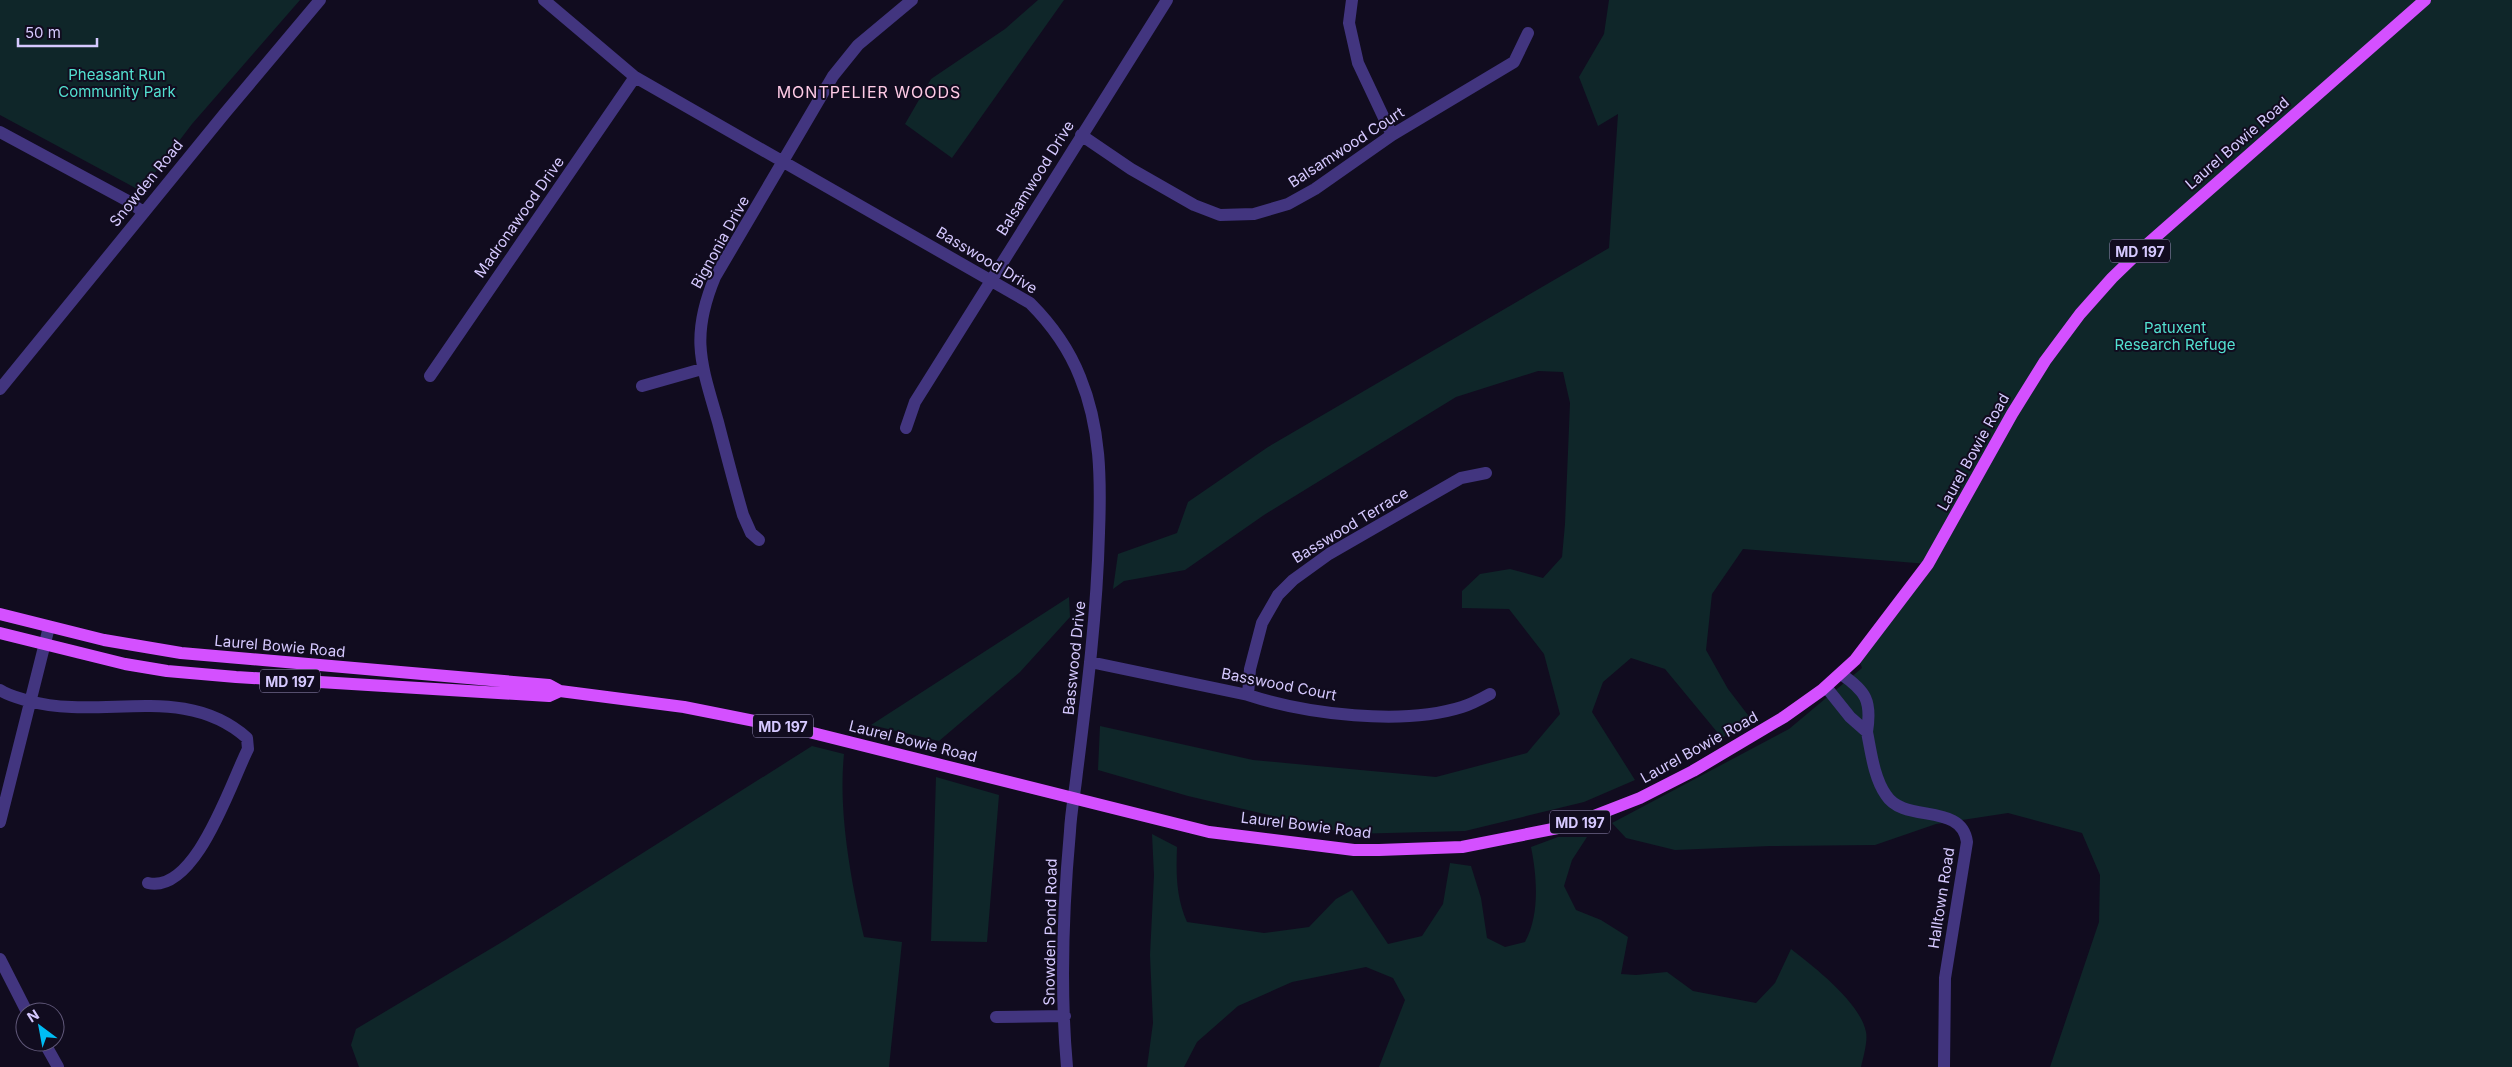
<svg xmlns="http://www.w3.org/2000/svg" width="2512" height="1067" viewBox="0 0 2512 1067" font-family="Inter,sans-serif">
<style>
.green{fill:#0f2629}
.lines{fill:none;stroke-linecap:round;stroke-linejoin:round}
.minor{stroke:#42357f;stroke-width:12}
.major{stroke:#d450ff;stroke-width:12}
.labels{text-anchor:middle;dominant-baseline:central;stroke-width:4;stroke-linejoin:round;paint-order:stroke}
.shield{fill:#110c1f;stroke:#9b90bc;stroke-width:1}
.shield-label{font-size:14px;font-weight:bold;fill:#d6c9ff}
.park-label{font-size:15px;fill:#53e1d0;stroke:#110c1f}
.street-label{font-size:15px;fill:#d6c9ff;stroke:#110c1f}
.neighbourhood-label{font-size:16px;letter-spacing:1px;fill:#ffcbe6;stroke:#110c1f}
</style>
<rect width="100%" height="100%" fill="#110c1f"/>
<path class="green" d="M0,0H300L192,124L141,191L0,115Z
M1038,0H1064L952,158L905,124L931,79L1005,29Z
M1609,0H2512V1067H2050L2099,922L2100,875L2082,833L2008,813L1936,824L1875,845L1770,846L1675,850L1626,838L1612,823L1789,729L1862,668L1860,662L1928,564L1743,549L1712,594L1706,650L1728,689L1751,719L1722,738L1665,669L1631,658L1603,682L1592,712L1635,780L1584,802L1465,831L1349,834L1188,796L1098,770L1100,726L1253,760L1436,777L1527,753L1560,714L1544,654L1509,609L1462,608V591L1480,574L1510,569L1543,578L1562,557L1565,524L1570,403L1563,372L1538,371L1456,397L1264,515L1185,570L1124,581L1113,589L1118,554L1177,533L1188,502L1268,447L1609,248L1618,114L1598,126L1579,77L1604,34Z
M1069,597L1070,617L1020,672L939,741L871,725Z
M812,746L844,754C838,812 851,881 864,937L902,942L889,1067H359L351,1045L356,1029L507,939Z
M936,777L999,795L987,942L931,941Z
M1152,834L1177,847C1176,874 1176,897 1187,922L1264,933L1309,927L1336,899L1352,890L1388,944L1422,936L1443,904L1450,863L1471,866L1481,898L1487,938L1505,947L1525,942C1540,915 1537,876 1531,847L1558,837H1587L1572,860L1564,886L1576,910L1601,920L1628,937L1621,974L1636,975L1667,972L1693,991L1756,1003L1775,983L1791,949C1814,967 1860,1002 1866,1032C1868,1041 1863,1058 1861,1067H1379L1405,1000L1393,978L1366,967L1292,982L1238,1006L1197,1042L1184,1067H1147L1153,1023L1150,955L1154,875Z"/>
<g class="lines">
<path class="minor" d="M544,0L635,77L1030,303C1051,324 1069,349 1080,377C1101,428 1101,480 1099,533C1097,613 1087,693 1077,772C1075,792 1071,811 1070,831C1063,908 1060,990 1067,1067
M1352,0L1349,23L1358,63L1392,135
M0,132L128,201L143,212
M1081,135L1131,169L1194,205L1220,215L1254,214L1288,204L1315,189L1392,135L1514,62L1528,33
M430,376L635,77
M642,386L702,369
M0,389L225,113L320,0
M906,428L915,402L1167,0
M759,540L751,533L743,515C734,484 726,453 718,422C701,363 690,337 715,277L833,76L858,45L912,0
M1090,662L1248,695C1306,714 1402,726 1462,707C1472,704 1481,699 1490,694
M1826,687L1850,717L1867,732C1872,701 1866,691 1841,674
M0,690C9,696 19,698 29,701C102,721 184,682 247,738L248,749C231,782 196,894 148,883
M1248,695L1250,669L1262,623L1278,595L1293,580L1329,554L1461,478L1486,473
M1867,732C1871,752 1874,778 1886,795C1904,824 1962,802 1967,842L1945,978L1944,1067
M0,822L49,627
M0,959L27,1012
M996,1017L1065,1016
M44,1042L58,1067"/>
<path class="major" d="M0,614L104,640L181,653L549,685L560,691L684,707L805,731L1209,832L1354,850H1379L1462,847L1568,826L1640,798L1693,771L1784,717L1822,690L1855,660L1928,564L2012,414L2045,361L2080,314L2112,278L2143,248L2425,0
M0,633L125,664L167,671L236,677L549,696L560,691"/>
</g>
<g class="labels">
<g class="shield">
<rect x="2110" y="239.5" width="60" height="23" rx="4"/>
<rect x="260" y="669.5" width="60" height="23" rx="4"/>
<rect x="753" y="714.5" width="60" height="23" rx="4"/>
<rect x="1550" y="810.5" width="60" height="23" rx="4"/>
</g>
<g class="shield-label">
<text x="2140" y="251">MD 197</text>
<text x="290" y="681">MD 197</text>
<text x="783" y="726">MD 197</text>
<text x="1580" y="822">MD 197</text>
</g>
<g class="park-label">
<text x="117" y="74">Pheasant Run<tspan x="117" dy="17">Community Park</tspan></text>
<text x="2175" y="327">Patuxent<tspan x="2175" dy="17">Research Refuge</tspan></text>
</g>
<g class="street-label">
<text transform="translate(2237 143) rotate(-41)">Laurel Bowie Road</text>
<text transform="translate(1346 147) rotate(-33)">Balsamwood Court</text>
<text transform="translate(1035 178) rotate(-58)">Balsamwood Drive</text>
<text transform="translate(146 183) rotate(-51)">Snowden Road</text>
<text transform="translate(519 217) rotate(-55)">Madronawood Drive</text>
<text transform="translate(720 242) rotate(-61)">Bignonia Drive</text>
<text transform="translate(987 260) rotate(31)">Basswood Drive</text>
<text transform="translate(1973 452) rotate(-61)">Laurel Bowie Road</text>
<text transform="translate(1350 525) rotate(-31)">Basswood Terrace</text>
<text transform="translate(280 646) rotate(5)">Laurel Bowie Road</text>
<text transform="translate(1074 658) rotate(-84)">Basswood Drive</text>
<text transform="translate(1279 684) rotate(11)">Basswood Court</text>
<text transform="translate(913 741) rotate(14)">Laurel Bowie Road</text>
<text transform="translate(1699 747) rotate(-29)">Laurel Bowie Road</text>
<text transform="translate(1306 825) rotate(7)">Laurel Bowie Road</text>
<text transform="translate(1941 898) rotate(-81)">Halltown Road</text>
<text transform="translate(1050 932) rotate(-89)">Snowden Pond Road</text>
</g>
<g class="neighbourhood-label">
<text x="869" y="92">MONTPELIER WOODS</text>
</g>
</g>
<g transform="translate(40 1027) rotate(328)"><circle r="24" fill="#110c1f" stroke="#605879"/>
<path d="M0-4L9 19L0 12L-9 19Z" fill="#00bcf4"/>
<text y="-8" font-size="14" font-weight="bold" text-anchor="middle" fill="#d6c9ff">N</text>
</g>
<path d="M18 38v8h79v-8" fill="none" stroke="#d6c9ff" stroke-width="2.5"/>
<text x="25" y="38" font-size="15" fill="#d6c9ff" stroke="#110c1f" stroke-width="4" paint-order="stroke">50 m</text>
</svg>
